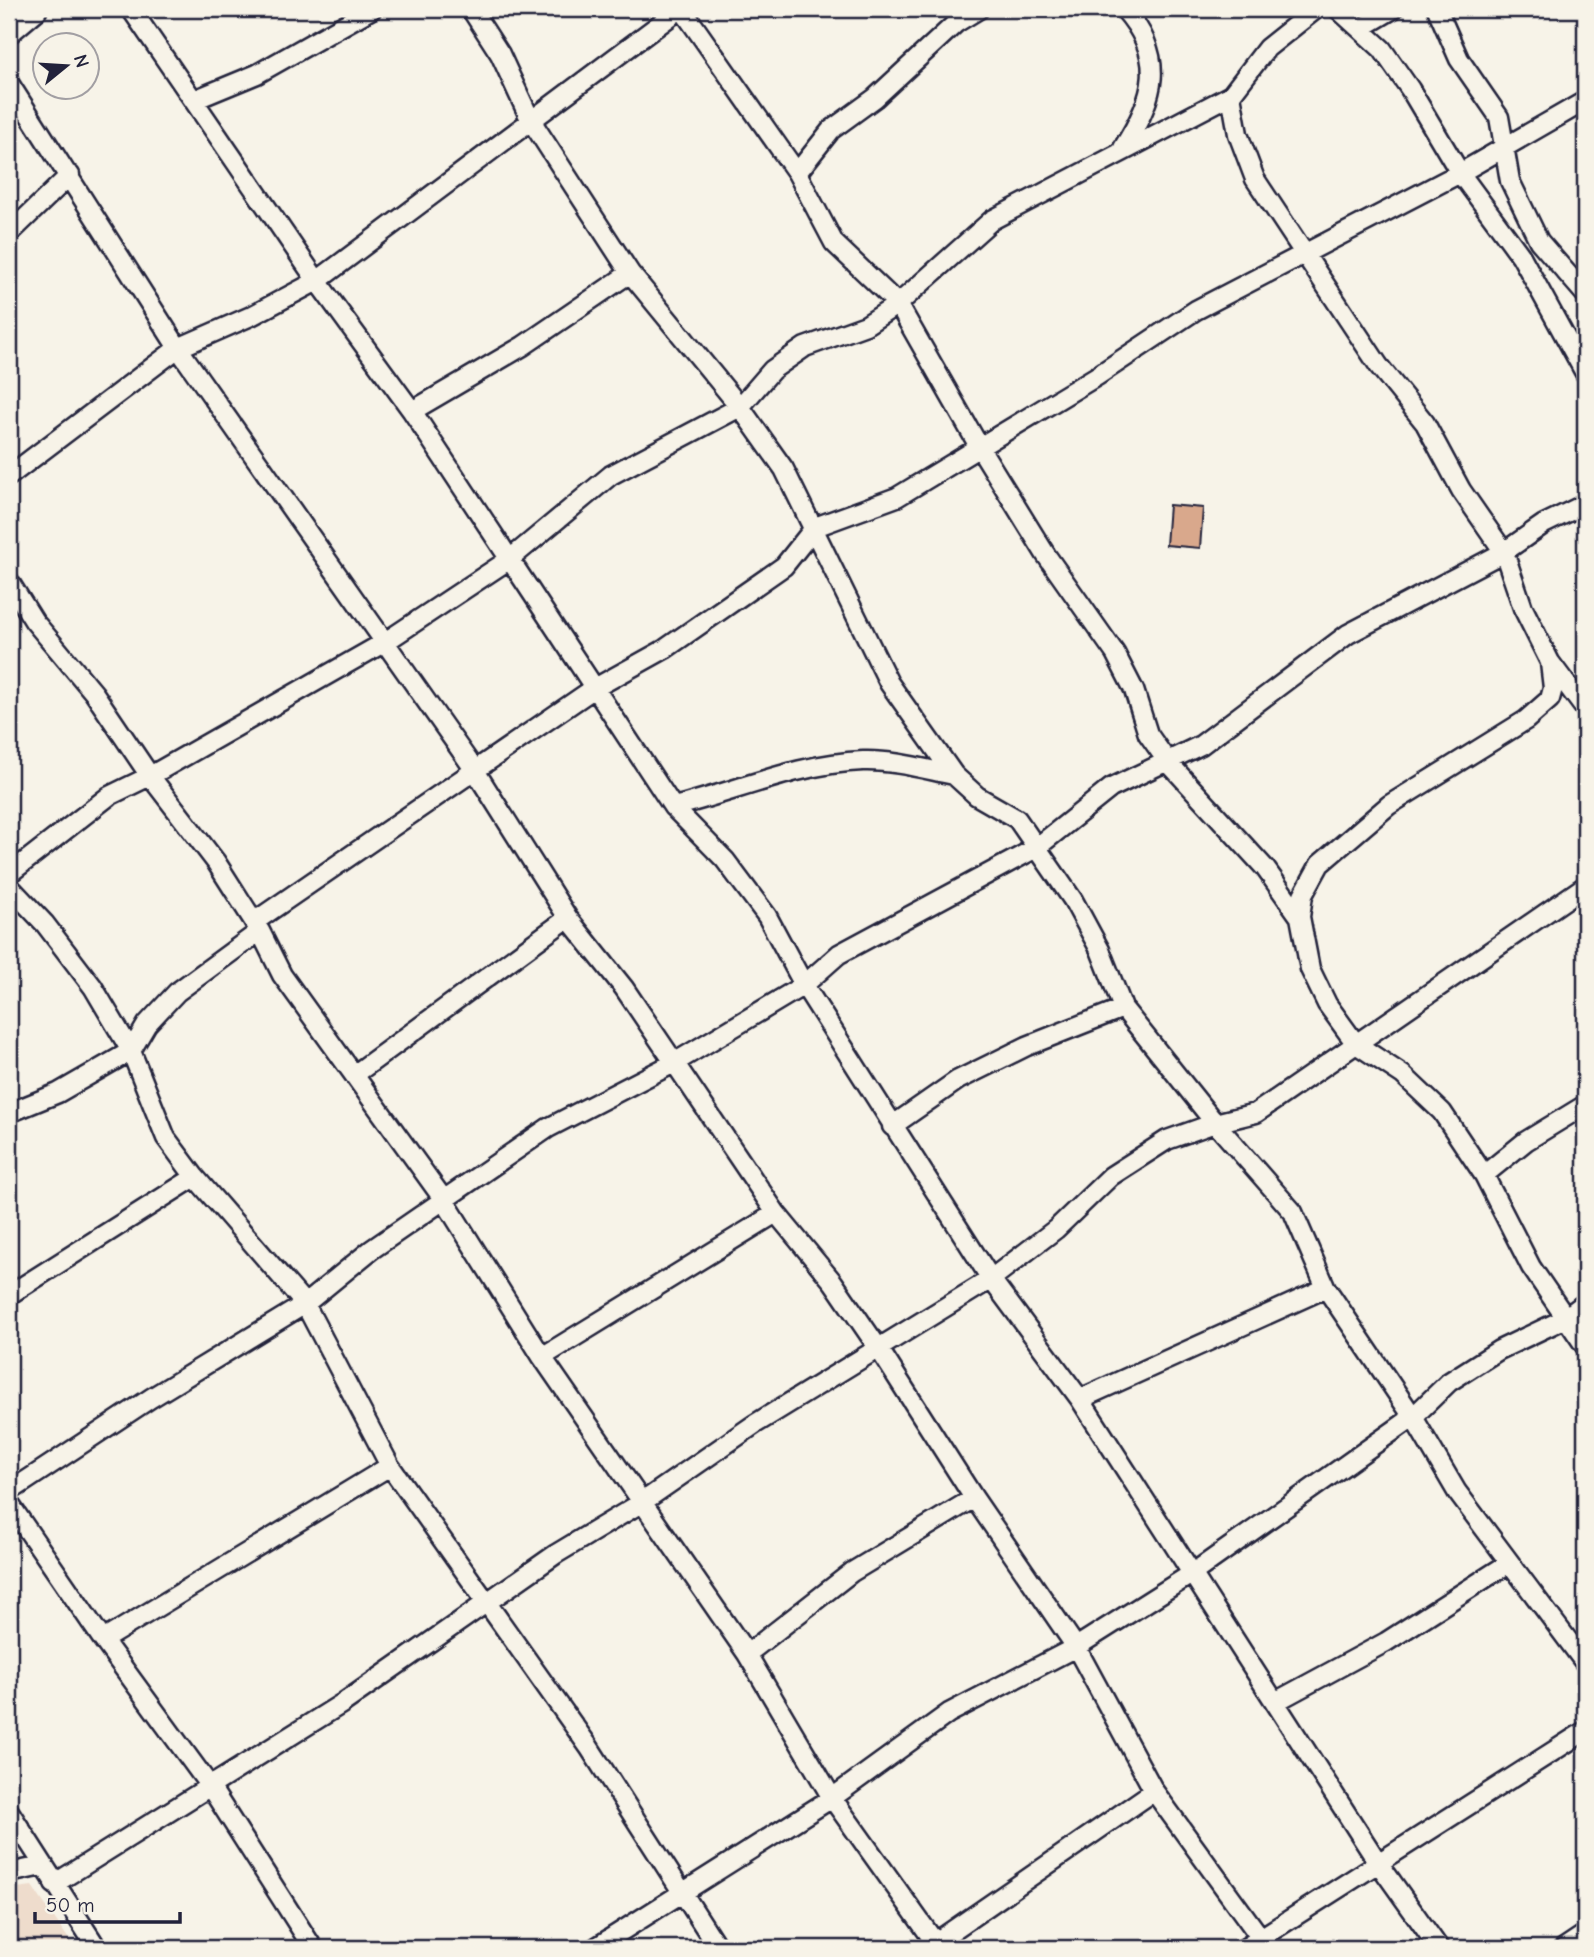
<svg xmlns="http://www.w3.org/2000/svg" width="1594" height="1957" viewBox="0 0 1594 1957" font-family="'Comic Neue',sans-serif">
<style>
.built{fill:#eedccc}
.building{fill:#d9a88c;stroke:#22223b;stroke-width:2}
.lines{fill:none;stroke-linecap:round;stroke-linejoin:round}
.minor-casing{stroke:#22223b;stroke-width:23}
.tertiary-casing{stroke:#22223b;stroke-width:28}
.minor{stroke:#f7f3e8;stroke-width:18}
.tertiary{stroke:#f7f3e8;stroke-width:23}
</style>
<rect width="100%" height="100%" fill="#f7f3e8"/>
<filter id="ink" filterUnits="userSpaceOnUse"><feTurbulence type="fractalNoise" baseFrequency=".0143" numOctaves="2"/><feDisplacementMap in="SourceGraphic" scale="14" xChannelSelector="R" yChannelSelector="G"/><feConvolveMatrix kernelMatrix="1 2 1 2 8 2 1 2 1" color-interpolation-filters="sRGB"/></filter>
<g filter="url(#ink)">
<path class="built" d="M32,1886L75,1948H9V1889Z"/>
<path class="building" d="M1169,505L1203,508L1200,548L1166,545Z"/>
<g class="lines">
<g class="minor-casing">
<path id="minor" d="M131,9L317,281L412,411L673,807L725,860L767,916L804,985L991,1279L1080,1399L1377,1861L1439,1948
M471,9L500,54L530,119L630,273L740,407L784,469L889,683L954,775L977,796L1017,819L1073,900L1100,950L1123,1008L1215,1123L1293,1212L1326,1288L1413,1417L1457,1492L1585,1663
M682,9L797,173L834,243L898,304L980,448L1046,555L1115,653L1134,690L1148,734L1167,761L1265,868L1300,917L1310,969L1327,1004L1356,1044L1403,1075L1442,1112L1484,1175L1531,1267L1585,1346
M1338,9L1382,49L1410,89L1460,173L1521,256L1585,373
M1437,9L1459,59L1499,117L1510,181L1539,241L1585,294
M1361,28L1393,9
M9,83L178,348L474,769L568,918L624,988L776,1213L833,1282L879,1349L974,1498L1076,1647L1154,1791L1268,1948
M1231,95L1238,134L1255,179L1379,366L1425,423L1461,490L1504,552L1523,608L1550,662L1585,709
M194,100L257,74L372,9
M1123,148C1155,98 1167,58 1124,9
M797,173L831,130L875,98L956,23L979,9
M9,234L70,175
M412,411L523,346L630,273
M9,476L178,348L251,316L317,281L680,9
M9,581L34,621L94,693L150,776L216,862L260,931L282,975L444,1200L542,1357L747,1654L832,1798L939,1948
M673,807C735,792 799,763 863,761C893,760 924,769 954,775
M9,874L109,796L150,776L385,642L510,559L611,475L740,407L772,370L805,347L866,325L898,304L992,220L1231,95L1267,48L1316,9
M9,886L45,924L93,987L131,1051L166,1138L195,1177L305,1304L390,1466L589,1747L718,1948
M1300,917L1303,895L1320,864L1389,805L1526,720L1550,699L1553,688L1550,663
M254,922L593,689L665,649L784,566L815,527L897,497L1097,376L1196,310L1460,173L1585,101
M354,1075L568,918
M9,1113L58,1093L131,1051L147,1024L177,992L260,931
M892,1126L958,1080L1027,1046L1123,1008
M1484,1175L1526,1141L1585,1105
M9,1295L195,1177
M542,1357L776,1213
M1080,1399L1326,1288
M9,1492L151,1398L305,1304L371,1250L548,1128L674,1063L804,985L839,954L1036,848L1111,788L1201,745L1348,634L1504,552L1544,524L1585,504
M9,1503L103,1640L209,1785L313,1948
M103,1640L390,1466
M747,1654L852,1572L974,1498
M1275,1702L1386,1642L1509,1563
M9,1811L97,1948
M9,1873L42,1866
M54,1884L343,1703L556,1554L641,1503L755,1424L991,1279L1056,1229L1111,1176L1167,1140L1215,1123L1256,1113L1585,886
M936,1942L1154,1791
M595,1948L832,1798L949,1713L1076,1647L1193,1573L1413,1417L1449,1382L1499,1350L1564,1319L1585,1303
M1245,1948L1585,1731
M1564,1948L1585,1934"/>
</g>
<g class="tertiary-casing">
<path id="tertiary" d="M9,31L35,9"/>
</g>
<use href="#minor" class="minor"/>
<use href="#tertiary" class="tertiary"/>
</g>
</g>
<rect width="1594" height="1957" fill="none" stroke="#f7f3e8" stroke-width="35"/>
<rect x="18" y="18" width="1559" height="1922" fill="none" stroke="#22223b" stroke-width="2.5" filter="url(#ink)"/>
<g transform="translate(66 66) rotate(72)"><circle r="33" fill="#f7f3e8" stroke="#a29fa3" stroke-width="2"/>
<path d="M0-5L12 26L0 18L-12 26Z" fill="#22223b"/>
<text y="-10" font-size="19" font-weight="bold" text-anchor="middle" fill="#22223b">N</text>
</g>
<path d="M35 1912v10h145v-10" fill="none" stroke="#22223b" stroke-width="3.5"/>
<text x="46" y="1912" font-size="21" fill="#22223b" stroke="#f7f3e8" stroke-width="5" paint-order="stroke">50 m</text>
</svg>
